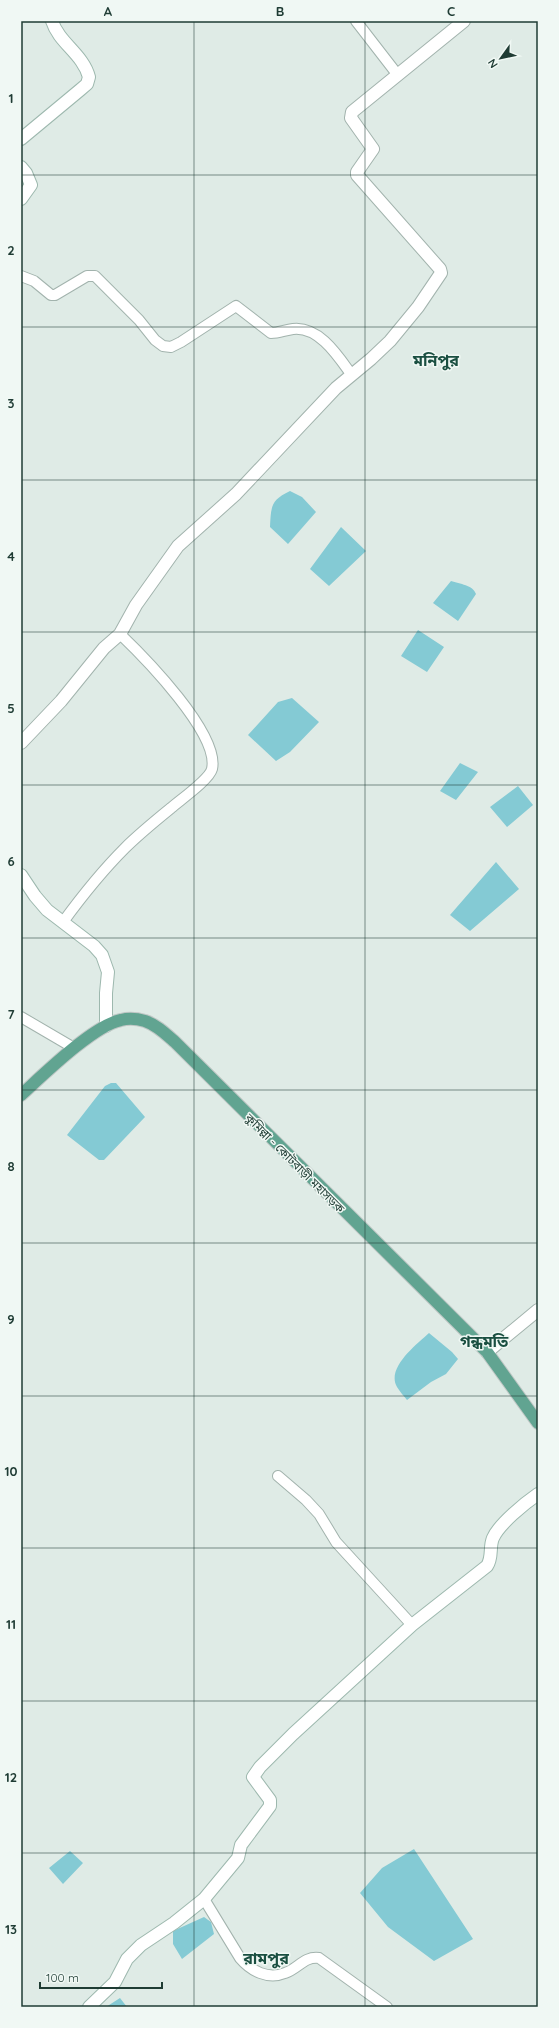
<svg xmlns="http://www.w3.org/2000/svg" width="559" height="2028" viewBox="0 0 559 2028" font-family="Quicksand,'Noto Sans Bengali',sans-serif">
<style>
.water{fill:#84cad4}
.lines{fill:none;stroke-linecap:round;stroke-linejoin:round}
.minor-casing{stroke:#a2b3ad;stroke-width:12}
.tertiary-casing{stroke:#a2b3ad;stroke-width:14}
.secondary-casing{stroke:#9db8ae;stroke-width:14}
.primary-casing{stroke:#c0c8c6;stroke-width:14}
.minor{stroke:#fff;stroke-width:10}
.tertiary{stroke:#fff;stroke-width:12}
.secondary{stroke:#fff;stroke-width:12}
.primary{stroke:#61a491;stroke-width:12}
.grid{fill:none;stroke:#1f3c34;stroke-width:1;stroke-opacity:0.55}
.labels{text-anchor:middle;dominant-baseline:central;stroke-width:3;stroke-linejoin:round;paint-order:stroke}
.street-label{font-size:12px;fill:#1f3c34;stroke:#f0f8f4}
.district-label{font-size:16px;font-weight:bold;fill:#1a4f41;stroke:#f0f8f4}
.neatline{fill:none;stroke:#1f3c34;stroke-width:1.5}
.grid-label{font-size:13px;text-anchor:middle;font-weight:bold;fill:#1f3c34}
</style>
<rect width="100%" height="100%" fill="#dfebe6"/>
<path class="water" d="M290,491L302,497L316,512L288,544L270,527C271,506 271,500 290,491Z
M341,527L366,551L329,586L310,569Z
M451,581C460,584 473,585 476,594L458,621L433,603Z
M418,630L444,647L427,672L401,656Z
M292,698L319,722L290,752L276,761L248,735L278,702Z
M460,763L478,772L456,800L440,791Z
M518,786L533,805L507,827L490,807Z
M496,862L519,889L470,931L450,915Z
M111,1083H116L145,1117L104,1160H99L67,1135L105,1086Z
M429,1333L452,1352L458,1359L446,1374L431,1382L407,1400C404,1396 400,1392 397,1387C386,1368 416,1345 429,1333Z
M414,1849L473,1939L434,1961L388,1927L360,1893L382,1868Z
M70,1851L83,1863L63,1884L49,1868Z
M204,1917L211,1922L214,1934L182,1959L173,1944V1931Z
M120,1998L127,2007H106Z"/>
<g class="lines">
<g class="minor-casing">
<path id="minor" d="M356,21L397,74
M21,276L34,281L51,295H55L87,276H95L139,320L155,340L163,346L171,347L181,342L236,306L271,333C279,333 285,330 293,329C319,326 338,356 351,374
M63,922C82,896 102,871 125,848C139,834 155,821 171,808C180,800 209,780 212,769C220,734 144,657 120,634
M21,1017L74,1048
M278,1476L306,1500L319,1514L336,1542L412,1625
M204,1899L240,1958C251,1971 268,1980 285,1973C298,1969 304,1956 319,1958L387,2007"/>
</g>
<g class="tertiary-casing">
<path id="tertiary" d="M21,743L61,701L104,648L120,634L136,605L178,546L236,494L336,388L371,359L390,341L418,307L441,273L440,269L357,175V172L373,149L351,118L352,112L464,21
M487,1352L538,1310"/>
</g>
<g class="secondary-casing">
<path id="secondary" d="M21,139L80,90L87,84L89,77C83,54 59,43 52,21
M21,167L26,173L31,185L21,199
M21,875L35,896L47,910L94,946L102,955L108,972L106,993V1026
M89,2007L115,1982L127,1959L141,1945L174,1923L204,1899L238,1858L241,1845L270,1806V1800L253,1777L260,1767L293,1734L412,1625L487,1566C493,1557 489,1547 493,1538C499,1524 525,1503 538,1494"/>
</g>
<g class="primary-casing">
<path id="primary" d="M21,1095C43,1075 94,1025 121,1020C129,1018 138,1019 145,1021C157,1025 166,1034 175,1042L487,1352L538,1423"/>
</g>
<use href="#minor" class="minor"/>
<use href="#tertiary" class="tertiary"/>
<use href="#secondary" class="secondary"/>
<use href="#primary" class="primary"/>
</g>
<path class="grid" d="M194,21V2007M365,21V2007M21,175H538M21,327H538M21,480H538M21,632H538M21,785H538M21,938H538M21,1090H538M21,1243H538M21,1396H538M21,1548H538M21,1701H538M21,1853H538"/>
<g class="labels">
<g class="street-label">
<text transform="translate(295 1163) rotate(45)">কুমিল্লা - কোটবাড়ী মহাসড়ক</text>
</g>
<g class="district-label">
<text x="436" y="360">মনিপুর</text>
<text x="484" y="1341">গন্ধমতি</text>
<text x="266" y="1958">রামপুর</text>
</g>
</g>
<rect width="559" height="2028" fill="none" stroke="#f0f8f4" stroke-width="44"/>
<g transform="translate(501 58) rotate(237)" stroke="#f0f8f4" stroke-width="3" paint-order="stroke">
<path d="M0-3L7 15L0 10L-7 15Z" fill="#1f3c34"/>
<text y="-6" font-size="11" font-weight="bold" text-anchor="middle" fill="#1f3c34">N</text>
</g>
<path d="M40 1982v6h122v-6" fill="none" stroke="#1f3c34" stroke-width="2"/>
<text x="46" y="1982" font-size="12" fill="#1f3c34" stroke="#f0f8f4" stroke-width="3" paint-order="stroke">100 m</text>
<rect x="22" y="22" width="515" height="1984" class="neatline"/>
<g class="grid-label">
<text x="108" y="16">A</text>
<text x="280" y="16">B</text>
<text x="451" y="16">C</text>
<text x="11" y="103">1</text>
<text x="11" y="255">2</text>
<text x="11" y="408">3</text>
<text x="11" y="561">4</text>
<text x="11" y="713">5</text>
<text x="11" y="866">6</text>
<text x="11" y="1019">7</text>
<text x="11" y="1171">8</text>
<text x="11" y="1324">9</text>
<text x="11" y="1476">10</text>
<text x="11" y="1629">11</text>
<text x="11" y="1782">12</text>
<text x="11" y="1934">13</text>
</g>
</svg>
